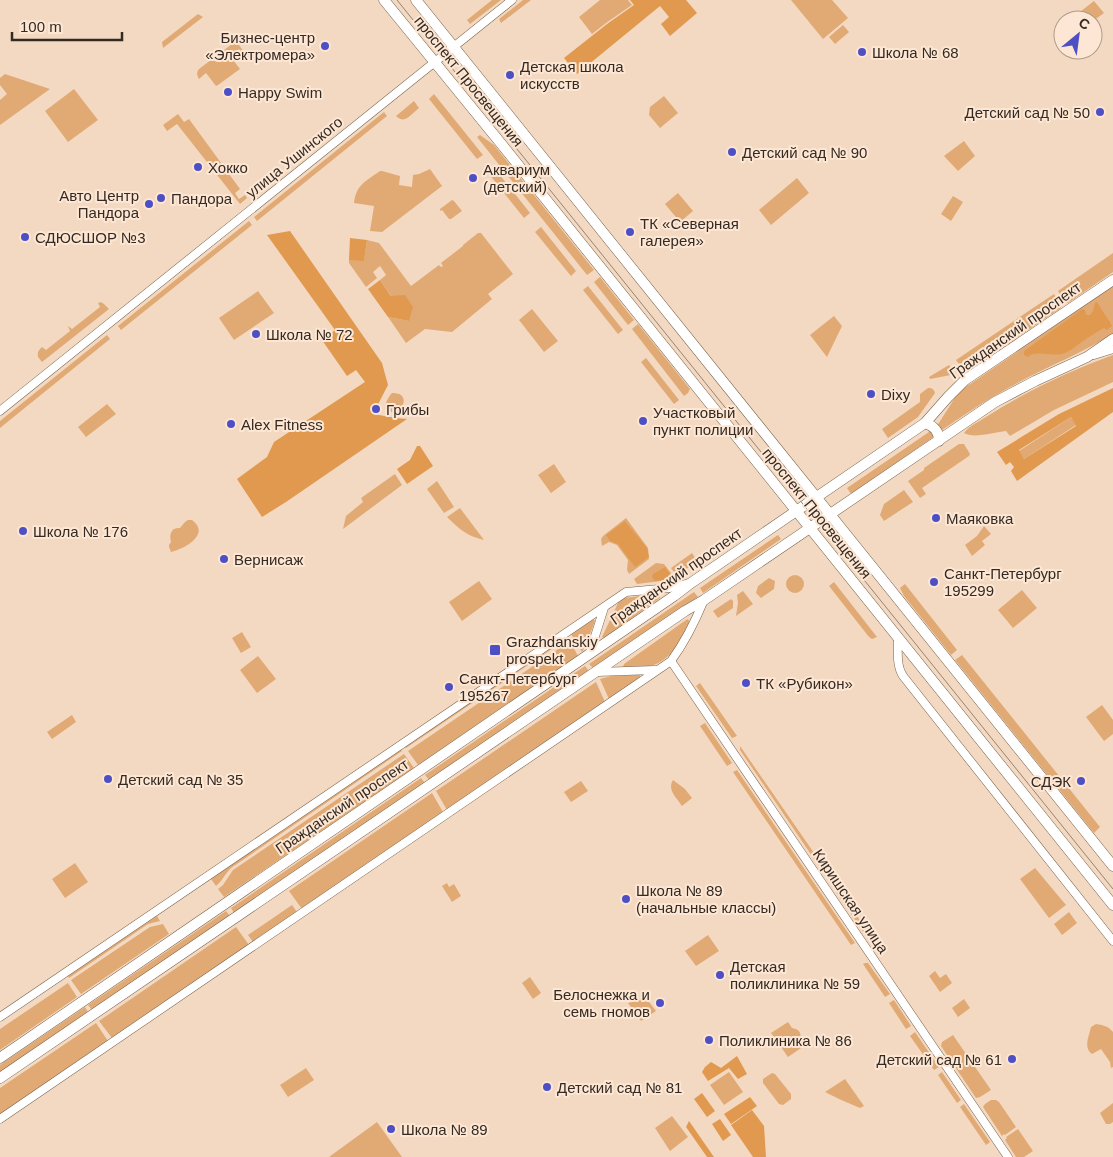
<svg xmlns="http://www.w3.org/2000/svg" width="1113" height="1157" viewBox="0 0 1113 1157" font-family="Arial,sans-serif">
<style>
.green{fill:#e1aa74}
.forest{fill:#e0994f;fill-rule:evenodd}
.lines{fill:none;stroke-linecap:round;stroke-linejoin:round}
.minor-casing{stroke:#7a634d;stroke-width:9}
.major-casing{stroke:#7a634d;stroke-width:11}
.minor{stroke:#fff;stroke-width:8}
.major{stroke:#fff;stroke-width:10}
.tram{stroke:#978474;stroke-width:1}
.poi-dot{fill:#4e4fc5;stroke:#fde7d4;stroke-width:2}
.labels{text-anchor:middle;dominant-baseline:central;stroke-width:4;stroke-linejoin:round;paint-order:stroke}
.poi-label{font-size:15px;fill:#342a21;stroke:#fde7d4;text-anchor:start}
.street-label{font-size:15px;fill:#342a21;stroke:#fde7d4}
</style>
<rect width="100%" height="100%" fill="#f3d9c1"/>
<path class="green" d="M492,0H501L470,24L467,20Z
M523,0H531L501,23L499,19Z
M600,0H628L632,5L606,23L592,34L579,17Z
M791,0H832L848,18L823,39Z
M1094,1L1104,13L1093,21L1080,20L1076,15Z
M198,14L203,17L163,48L162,42Z
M843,25L849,32L835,44L829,37Z
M236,41L250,60L249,61L239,49L230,56L240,69L218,85L216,86L206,73L199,79C197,75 196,73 199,69Z
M5,74L50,89L0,125V100L7,94L0,85V78Z
M74,89L98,120L68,142L45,111Z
M434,94L483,155L477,159L429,99Z
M664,96L678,113L660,128L649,115L650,107Z
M414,101L419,108C411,114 405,125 396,116Z
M384,112L387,116L257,221L254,217Z
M178,114L184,122L189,119L240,189L235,193L239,199L245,195L247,198L240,204L177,124L167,131L163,125Z
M480,135L494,145L594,270L587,275L477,137Z
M964,141L975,156L958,171L944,156Z
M430,169L442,186L382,232L370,231L374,206L354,203C356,185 366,181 380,171H382L400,176L399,185L412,187L413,175L419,174Z
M495,169L530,213L524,218L489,174Z
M797,178L809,193L771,225L759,210Z
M678,193L693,211L680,222L665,204Z
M953,196L963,202L951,221L941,214Z
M452,200L454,201L462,211L451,219H449L442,210L440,211V209Z
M249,221L252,225L121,330L118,326Z
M541,227L576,271L571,276L535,232Z
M478,233H481L513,274L488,294L492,299L452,332L425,329L406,343L388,317L409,321L380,280L386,275L380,266L373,272L377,278L366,287L349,263V260H364L367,240L379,243L411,286L439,265L441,267L443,266L441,263L463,246V245Z
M1113,253V272L1068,303L1065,302L1058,291Z
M600,277L634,320L628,325L594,282Z
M588,286L623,330L618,334L583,290Z
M1113,286V334C1080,354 1044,368 1010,387C986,400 964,415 942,430L937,426L956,396L963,389Z
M258,291L274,313L234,340L219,318Z
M1054,294L1061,305V308L970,369L965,372L956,360Z
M101,302L104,304L109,309L42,362L38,357C37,352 39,350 42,347L46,350L70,331L68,326L72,329L100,307L98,303Z
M532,309L558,341L544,352L519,320Z
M834,316L842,326L827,357L810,335Z
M638,324L690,389L688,393L684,396L632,329Z
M107,335L110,339L0,428V421Z
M1113,355V382L1054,410L1010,436L1006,431C995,432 973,439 964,433C969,426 978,422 986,417C1025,392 1069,371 1113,355Z
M646,358L679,400L674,404L641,362Z
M949,365L956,374L930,379L929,377Z
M928,388C932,388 934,389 935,393L918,417L888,438L882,429L920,402V394Z
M392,393C410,392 405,411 392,412C379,413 388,397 392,393Z
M107,404L116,414L86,437L78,427Z
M1071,417L1076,425L1024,459L1019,451Z
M929,432H931L934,436L932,438L851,494L847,488Z
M959,444H964L970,454L969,456L922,488L926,494L920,498L908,481L924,470V468Z
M554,464L566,482L551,493L538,475Z
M395,474L402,485L343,529L346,516L363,502L361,498Z
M437,481L454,507L444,513L427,489Z
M904,490L913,502L884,521L880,515L884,504Z
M460,508L484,540C467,536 459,529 447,517Z
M626,518L648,548L649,559L629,574L627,570L628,560L617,545L609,542L602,546L601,539L603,536Z
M188,520H192C211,534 185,549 171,552L169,547V545L171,542C169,535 171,527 180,528L185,522Z
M984,526L991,534L982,541L985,545L972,556L965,545L977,536Z
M778,535L781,539L703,593L700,588Z
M692,553L697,561L677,576L671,568Z
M656,563L664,564L671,573L672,578L669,580L637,584L634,579Z
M786 584a9 9 0 1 1 18 0a9 9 0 1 1-18 0Z
M769,578L775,581L774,589L761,598L756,593L758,586Z
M479,581L492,599L462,621L449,602Z
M834,582L877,637L872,639L869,637L829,586Z
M905,584L957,650L951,655L904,596L900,588Z
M1022,590L1037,608L1013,628L998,610Z
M743,591L753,604L736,616L738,603L737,595Z
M694,592L698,597L593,668L589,664Z
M657,594L660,595V598L604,638L602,637L619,601L623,598Z
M731,599L733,601V608L718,618L713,611Z
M593,619L595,621L585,647L582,652L571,634Z
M688,619L690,623C681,640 671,661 650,666C642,668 634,668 626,669L623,667L624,664L686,620Z
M242,632L251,647L241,653L232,638Z
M567,636L568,638L406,748L405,747Z
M570,641L578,656L418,765L408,751Z
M962,655L1100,827L1094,833L955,660Z
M258,656L276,679L257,693L240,670Z
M585,666L589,671L429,780L425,775Z
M638,675H640V678L609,699L600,679L611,676Z
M596,682L605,702L447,810L436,791Z
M700,683L737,736L732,738L696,686Z
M1102,705L1113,720V734L1104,741L1086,717Z
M72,715L76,722L52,739L47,732Z
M705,723L732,763L727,766L700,726Z
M740,746L832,879L827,878L740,750Z
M401,749L402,751L231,868C225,874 222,881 216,886L211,879Z
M404,754L414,768L224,897L218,889L223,885L233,870Z
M737,770L855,943L851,945L733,772Z
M421,778L425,783L234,913L231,908Z
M673,780L685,789L692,798L682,806C676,797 667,790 673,780Z
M581,781L588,791L571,802L564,792Z
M432,793L443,812L302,909L289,891Z
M75,863L88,882L65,898L52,879Z
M1035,868L1066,905L1049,918L1020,879Z
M447,883L449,887L454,884L461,896L452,902L442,886Z
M837,886L869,934L866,936L836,892Z
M292,905L297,912L253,942L248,935Z
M226,911L230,916L92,1010L88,1005Z
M1069,912L1077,923L1062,935L1054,924Z
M157,916L160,921L148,924L69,978L68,976Z
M163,924L169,934L81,994L71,980L150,927Z
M236,927L249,945L112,1038L99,1021Z
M708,935L719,951L696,966L685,951Z
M865,963H868L890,994L885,997L863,964Z
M935,971L940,978L946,974L952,983L940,992L929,976Z
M530,977L541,993L533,999L522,983Z
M68,983L77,997L0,1050V1029Z
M646,998L656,1011L641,1021L628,1003Z
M964,999L970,1008L958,1017L952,1008Z
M894,1000L911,1026L906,1029L889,1003Z
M85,1007L88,1012L0,1073V1065Z
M788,1022L792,1028C799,1029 802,1033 800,1040L804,1046L788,1057L771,1033Z
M96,1023L108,1041L0,1115V1088Z
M1096,1024C1103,1025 1108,1026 1113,1032V1067L1111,1068L1110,1062L1101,1049L1092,1054C1083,1048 1089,1036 1091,1027Z
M915,1032L939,1067L934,1070L910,1036Z
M953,1035L991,1090L980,1097L976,1098L941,1046L942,1042Z
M306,1068L314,1080L288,1097L280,1085Z
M729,1072L743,1092L724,1105L710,1085Z
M942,1072L961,1100L957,1103L938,1075Z
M772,1073L775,1074L791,1094V1099L783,1105L779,1104L763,1083V1079Z
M845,1079L864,1106L860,1108L839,1099L825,1092Z
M991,1100H996L999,1102L1016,1127L1005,1135L1004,1134L1002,1136L983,1107L985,1104Z
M1113,1103V1122L1110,1124H1106L1100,1113Z
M964,1104L990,1142L986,1145L960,1107Z
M672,1116L688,1137L670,1151L655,1128Z
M377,1122L402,1157H329Z
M1018,1129L1033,1151L1024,1157H1016L1005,1140L1007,1138L1006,1137Z"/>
<path class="forest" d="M630,0H686L697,13L670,36L661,24L669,17L660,6L577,74L564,58L607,24L634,5Z
M290,231L382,363L388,385L373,414L396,418L407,419L286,502L262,517L237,479L267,457L274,442L365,382L356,370L347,376L322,340L335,330L267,235Z
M350,238L367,240L364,261L349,260Z
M380,280L391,296L405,295L413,307L409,321L388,317L368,289Z
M1097,302L1103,312L1110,322L1112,326L1107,330L1104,328C1097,332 1090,336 1083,341C1076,346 1070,352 1062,354C1051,356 1041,351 1030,355L1029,357L1024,355V351L1082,309L1085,310L1086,315H1090L1093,311L1095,303Z
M1113,388V412L1017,481L1011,471L1014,467L1010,462L1006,465L997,452L1059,414ZM1071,417L1076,426L1024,459L1019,450Z
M417,446H420L433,466L407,484L397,469L410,460Z
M625,521L647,548L649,557L635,567L618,544L610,541L606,535Z
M665,567L670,574V577L668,579L655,581L652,577L653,574Z
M737,1056L747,1074L738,1079L729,1068L708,1081L702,1072L705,1067L711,1062L721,1068Z
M702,1093L715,1111L707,1117L694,1099Z
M750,1097L757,1106L731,1124L724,1114Z
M752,1110L764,1126L766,1157H753L731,1125Z
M720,1119L731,1135L723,1141L712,1124Z
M689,1121L714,1157H707L686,1127Z"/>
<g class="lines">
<g class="minor-casing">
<path id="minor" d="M1094,355L1113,349
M0,411L512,0
M898,638C898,651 896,665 903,676L1113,941
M589,655L604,608
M671,661L1008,1157
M597,672L655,670
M0,1017L626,592L670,588L689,583
M0,1119L671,661C685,642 695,622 704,600"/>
</g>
<g class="major-casing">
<path id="major" d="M384,0L503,146L1113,905
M416,0L1113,866
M925,423C934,426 939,431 939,441
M0,1058L674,596L691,583L925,423L948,397L965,380L1113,280
M0,1078L685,611L704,600L995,402L1035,381L1087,357L1113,339"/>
</g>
<use href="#minor" class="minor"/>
<use href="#major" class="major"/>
<path class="tram" d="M397,0L1113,889"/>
</g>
<g class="poi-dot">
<circle cx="325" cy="46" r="5"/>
<circle cx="862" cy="52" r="5"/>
<circle cx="510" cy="75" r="5"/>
<circle cx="228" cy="92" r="5"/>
<circle cx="1100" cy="112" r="5"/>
<circle cx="732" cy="152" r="5"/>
<circle cx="198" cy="167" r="5"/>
<circle cx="473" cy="178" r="5"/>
<circle cx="161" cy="198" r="5"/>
<circle cx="149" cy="204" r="5"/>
<circle cx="630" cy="232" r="5"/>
<circle cx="25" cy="237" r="5"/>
<circle cx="256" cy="334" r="5"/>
<circle cx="871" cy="394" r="5"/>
<circle cx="376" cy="409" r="5"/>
<circle cx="643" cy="421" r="5"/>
<circle cx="231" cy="424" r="5"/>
<circle cx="936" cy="518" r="5"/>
<circle cx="23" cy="531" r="5"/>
<circle cx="224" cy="559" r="5"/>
<circle cx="934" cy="582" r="5"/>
<rect x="489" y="644" width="12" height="12" rx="2.5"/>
<circle cx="746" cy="683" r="5"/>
<circle cx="449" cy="687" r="5"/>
<circle cx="108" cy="779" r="5"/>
<circle cx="1081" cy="781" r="5"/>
<circle cx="626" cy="899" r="5"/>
<circle cx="720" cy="975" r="5"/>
<circle cx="660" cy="1003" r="5"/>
<circle cx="709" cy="1040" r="5"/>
<circle cx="1012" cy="1059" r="5"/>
<circle cx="547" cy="1087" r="5"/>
<circle cx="391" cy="1129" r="5"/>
</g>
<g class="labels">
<g class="poi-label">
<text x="315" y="37" text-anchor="end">Бизнес-центр<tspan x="315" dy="17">«Электромера»</tspan></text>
<text x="872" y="52">Школа № 68</text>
<text x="520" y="66">Детская школа<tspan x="520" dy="17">искусств</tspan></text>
<text x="238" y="92">Happy Swim</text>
<text x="1090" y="112" text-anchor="end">Детский сад № 50</text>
<text x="742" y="152">Детский сад № 90</text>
<text x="208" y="167">Хокко</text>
<text x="483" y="169">Аквариум<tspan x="483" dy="17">(детский)</tspan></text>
<text x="139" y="195" text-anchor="end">Авто Центр<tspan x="139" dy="17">Пандора</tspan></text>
<text x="171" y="198">Пандора</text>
<text x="640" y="223">ТК «Северная<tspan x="640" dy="17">галерея»</tspan></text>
<text x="35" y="237">СДЮСШОР №3</text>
<text x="266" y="334">Школа № 72</text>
<text x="881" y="394">Dixy</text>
<text x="386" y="409">Грибы</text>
<text x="653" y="412">Участковый<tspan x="653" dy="17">пункт полиции</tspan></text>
<text x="241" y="424">Alex Fitness</text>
<text x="946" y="518">Маяковка</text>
<text x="33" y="531">Школа № 176</text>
<text x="234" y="559">Вернисаж</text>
<text x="944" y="573">Санкт-Петербург<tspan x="944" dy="17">195299</tspan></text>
<text x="506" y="641">Grazhdanskiy<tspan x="506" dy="17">prospekt</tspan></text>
<text x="459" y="678">Санкт-Петербург<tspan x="459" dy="17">195267</tspan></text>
<text x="756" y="683">ТК «Рубикон»</text>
<text x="118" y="779">Детский сад № 35</text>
<text x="1071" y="781" text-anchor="end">СДЭК</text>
<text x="636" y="890">Школа № 89<tspan x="636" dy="17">(начальные классы)</tspan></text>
<text x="730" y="966">Детская<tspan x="730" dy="17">поликлиника № 59</tspan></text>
<text x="650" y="994" text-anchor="end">Белоснежка и<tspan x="650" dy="17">семь гномов</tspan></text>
<text x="719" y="1040">Поликлиника № 86</text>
<text x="1002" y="1059" text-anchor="end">Детский сад № 61</text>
<text x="557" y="1087">Детский сад № 81</text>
<text x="401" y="1129">Школа № 89</text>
</g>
<g class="street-label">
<text transform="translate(469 81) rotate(51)">проспект Просвещения</text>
<text transform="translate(294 157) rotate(-39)">улица Ушинского</text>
<text transform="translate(1015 330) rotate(-35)">Гражданский проспект</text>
<text transform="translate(817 513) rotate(51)">проспект Просвещения</text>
<text transform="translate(676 576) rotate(-35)">Гражданский проспект</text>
<text transform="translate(342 806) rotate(-34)">Гражданский проспект</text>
<text transform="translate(851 901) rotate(56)">Киришская улица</text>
</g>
</g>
<g transform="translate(1078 35) rotate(29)"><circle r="24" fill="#fde7d4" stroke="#ad9b8c"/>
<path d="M0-4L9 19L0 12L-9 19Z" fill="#4e4fc5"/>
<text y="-8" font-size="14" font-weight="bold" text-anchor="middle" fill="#342a21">С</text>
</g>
<path d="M12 32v8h110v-8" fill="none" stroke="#342a21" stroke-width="2.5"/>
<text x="20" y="32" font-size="15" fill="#342a21" stroke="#fde7d4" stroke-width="4" paint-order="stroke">100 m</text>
</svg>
